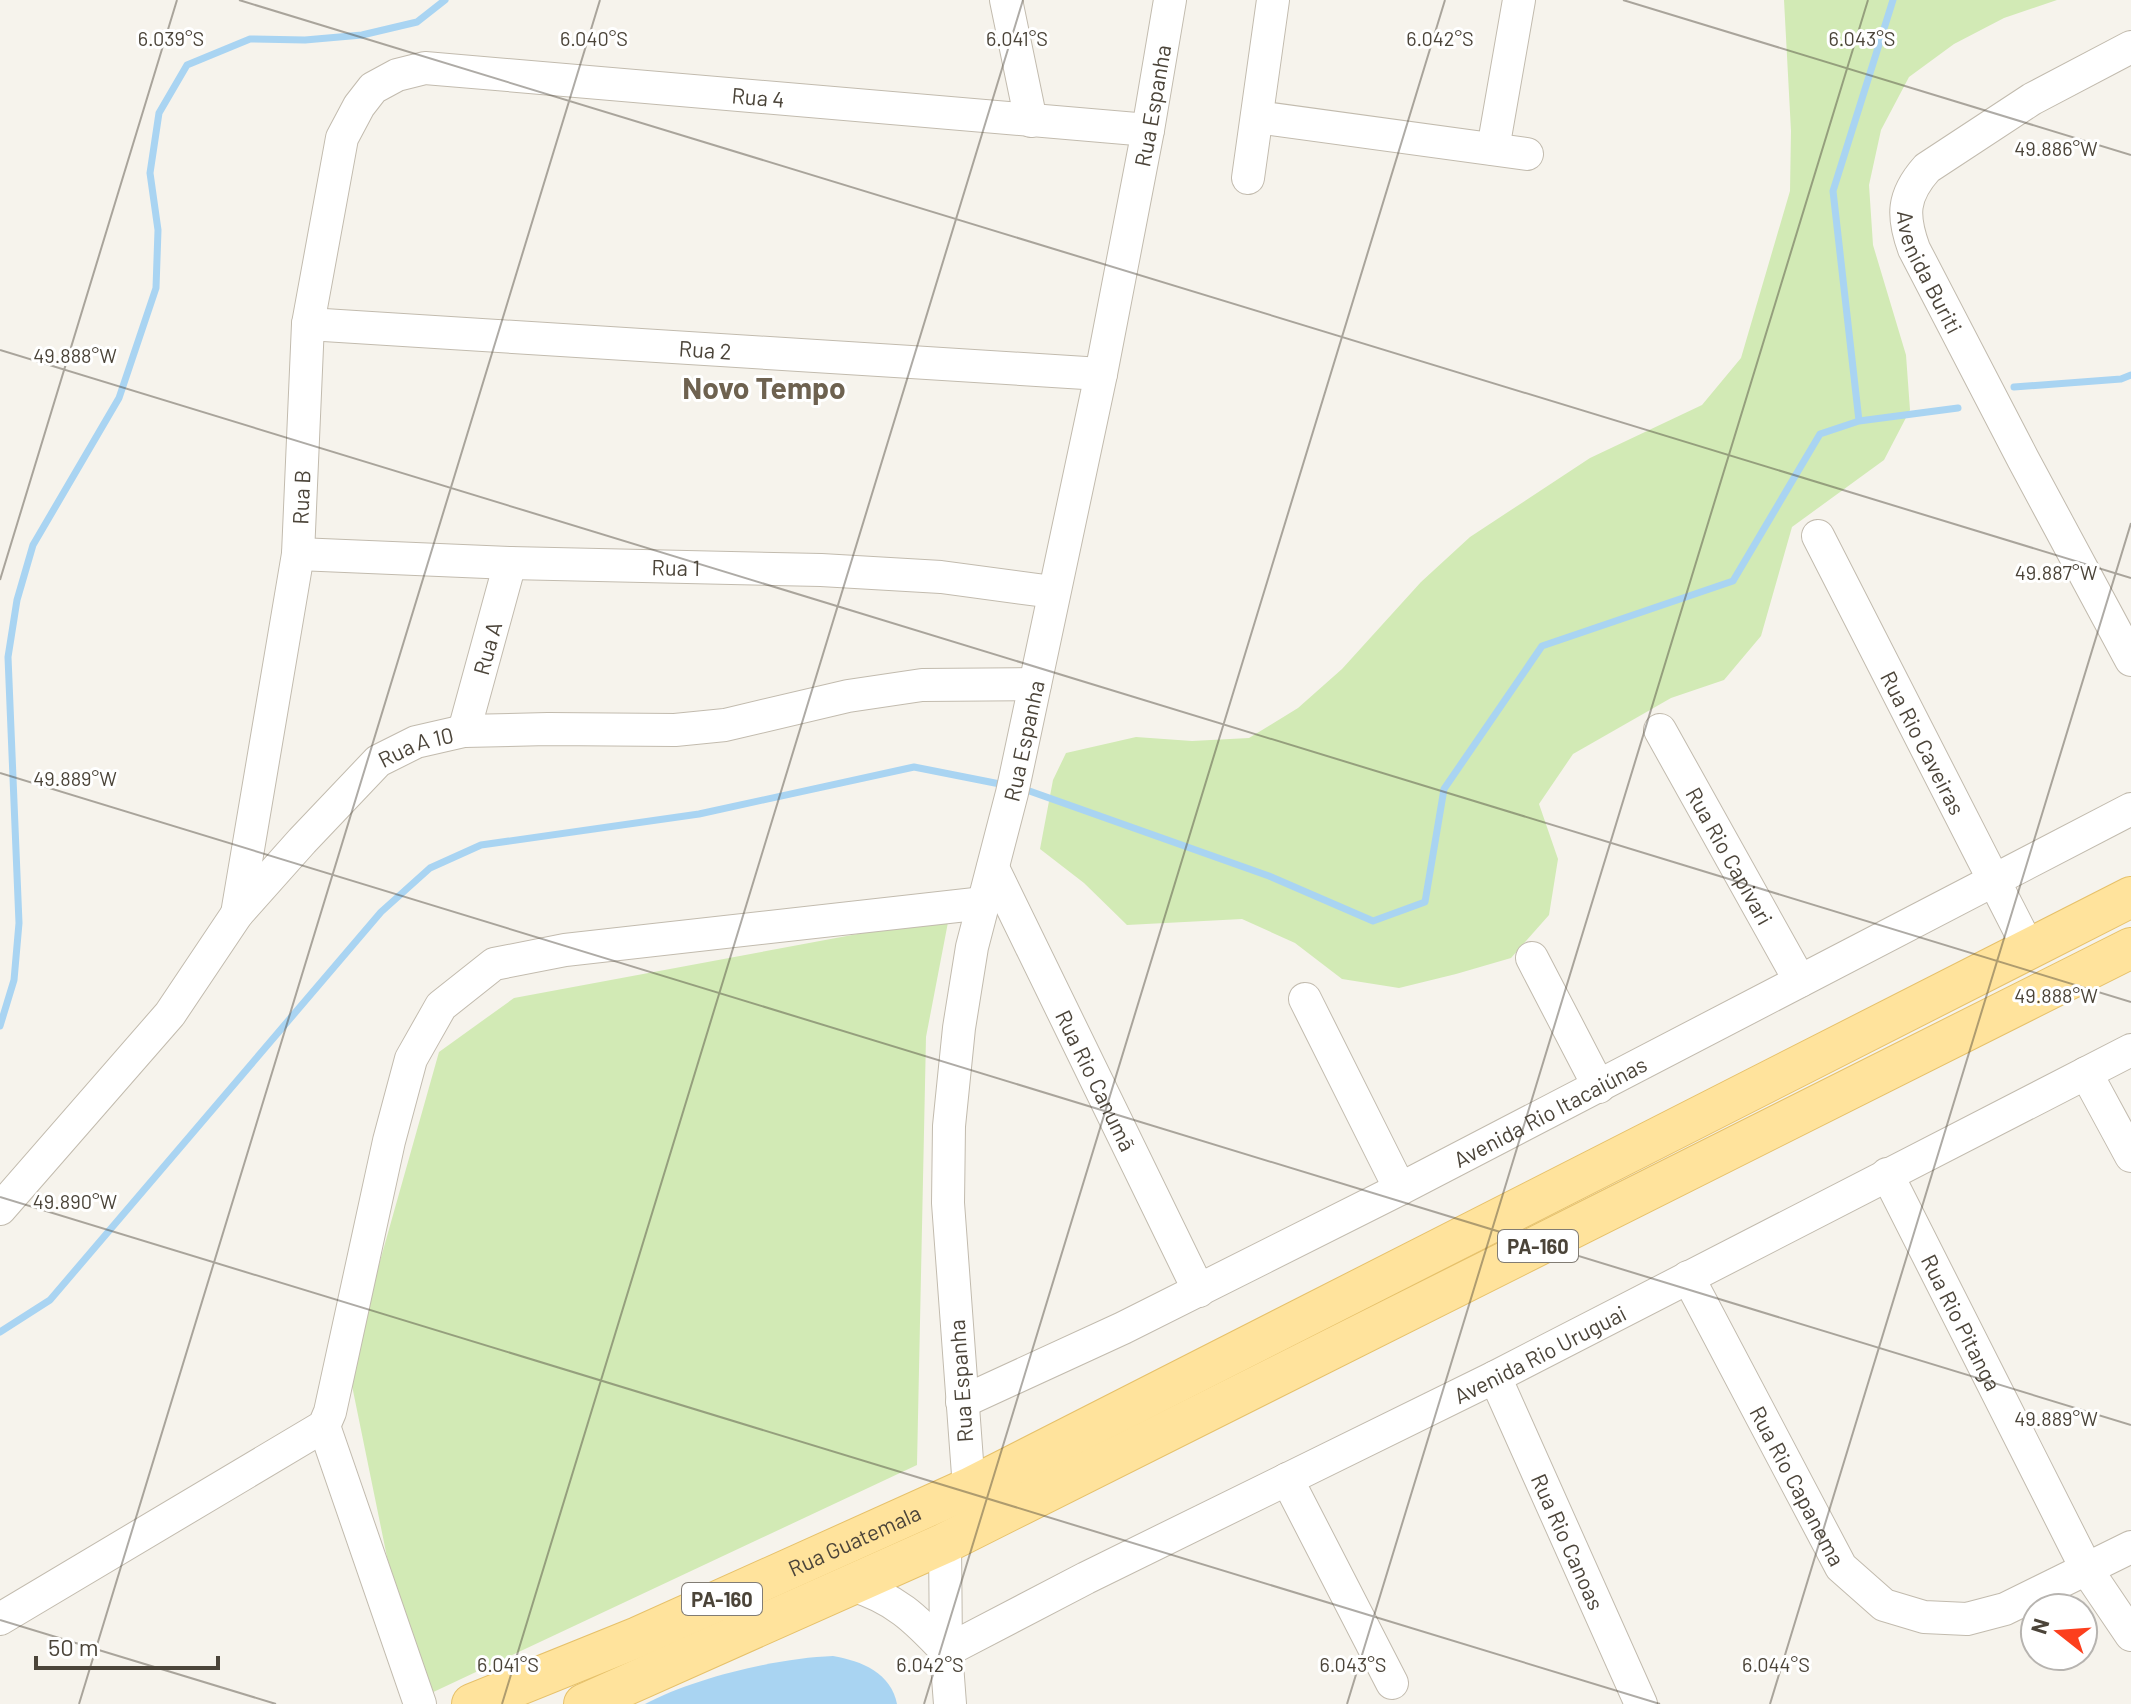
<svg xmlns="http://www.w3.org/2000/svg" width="2131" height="1704" viewBox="0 0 2131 1704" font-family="Barlow,sans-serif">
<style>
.green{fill:#d2eab5}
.water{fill:#a9d4f2}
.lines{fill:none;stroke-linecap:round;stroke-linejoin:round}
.stream{stroke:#a9d4f2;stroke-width:7}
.minor-casing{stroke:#c2bbae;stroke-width:34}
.major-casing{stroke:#e6c16a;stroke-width:42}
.minor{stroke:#fff;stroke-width:32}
.major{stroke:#ffe39c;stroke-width:40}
.ticks{fill:none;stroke:#4b4439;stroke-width:2;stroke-opacity:0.45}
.labels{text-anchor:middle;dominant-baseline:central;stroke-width:6;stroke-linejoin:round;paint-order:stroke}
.shield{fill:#fff;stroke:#817c74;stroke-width:2}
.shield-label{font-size:20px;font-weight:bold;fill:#4b4439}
.street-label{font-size:22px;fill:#4b4439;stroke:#fff}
.district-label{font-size:30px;font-weight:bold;fill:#6e6250;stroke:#fff}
.ticks-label{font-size:20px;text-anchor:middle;fill:#4b4439;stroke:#fff;stroke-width:6;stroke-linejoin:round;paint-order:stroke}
</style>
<rect width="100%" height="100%" fill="#f6f3ec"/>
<path class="green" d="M1784,0H2057L2004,18L1954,44L1909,77L1881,130L1869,185L1873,245L1906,355L1910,410L1884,460L1792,527L1761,636L1724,680L1671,698L1573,754L1539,804L1558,859L1549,915L1511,958L1456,974L1399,988L1342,979L1295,943L1242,919L1127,925L1084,883L1040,849L1053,780L1066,753L1136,737L1192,741L1249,738L1298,708L1342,669L1421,582L1470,537L1590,458L1702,405L1741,358L1790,191L1791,131Z
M949,917L926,1037L917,1465L427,1695L387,1557L349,1371L439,1052L514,998Z"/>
<path class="water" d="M833,1656C862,1661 891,1673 897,1704H645C694,1678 777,1658 833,1656Z"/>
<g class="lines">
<path class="stream" d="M2014,387L2121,379L2131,375
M1859,421L1833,191L1893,0
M1021,788L1269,876L1373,921L1425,902L1444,789L1542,646L1733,581L1820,434L1859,421L1958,408
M0,1026L14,980L19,923L8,657L17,600L33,545L119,398L156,288L158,230L150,173L159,113L187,65L250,39L305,40L362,35L417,22L445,0
M0,1332L50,1300L381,912L430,868L481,845L699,814L914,767L1005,785"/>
<g class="minor-casing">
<g id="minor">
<path d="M1006,0L1031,121"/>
<path id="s1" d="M2131,47L2032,99L1927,168C1902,196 1902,216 1914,249L2023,459L2131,660"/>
<path d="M1257,117L1527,154"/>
<path d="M1493,149L1519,0"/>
<path d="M1248,178L1273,0"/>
<path id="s2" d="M308,324L1101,374"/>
<path id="s3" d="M1818,536L2029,949"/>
<path id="s4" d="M298,554L510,563L821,570L941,577L1053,592"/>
<path id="s5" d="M1660,730L1800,981"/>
<path id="s6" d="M464,731L510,563"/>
<path id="s7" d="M993,868L1199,1291"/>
<path id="s8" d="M237,914L298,554L308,324L342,138L359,106L373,88L397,75L425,68L1148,130"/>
<path d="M1532,958L1599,1087"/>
<path d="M1305,999L1400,1189"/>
<path d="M2086,1073L2131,1156"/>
<path id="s9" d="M1887,1174L2087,1570L2131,1635"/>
<path id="s10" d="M0,1209L170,1014L237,914L302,841L378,761L416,742L464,731L548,729L675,730L725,725L848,696L922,685L1035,684"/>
<path id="s11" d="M1688,1277L1841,1567L1884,1605L1924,1617L1967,1619L2005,1609L2131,1547"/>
<path id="s12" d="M1495,1377L1641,1704"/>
<path id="s13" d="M962,1402L1123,1328L1400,1189L2131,809"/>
<path d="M324,1426L420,1704"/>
<path d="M1287,1479L1392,1683"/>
<path id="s14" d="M969,1488L948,1203L949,1126L959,1028L972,947L1012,793L1101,374L1148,130L1170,0"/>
<path d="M945,1543L946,1651L950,1704"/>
<path d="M851,1585C895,1598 916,1619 946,1651"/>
<path d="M0,1619L324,1426L330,1412L389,1141L411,1059L441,1006L494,964L565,950L984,903"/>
<path id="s15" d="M946,1651L1086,1578L1495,1377L2131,1050"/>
</g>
</g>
<g class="major-casing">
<g id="major">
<path id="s16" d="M472,1704L638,1637L969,1488L2131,897"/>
<path d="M584,1704L945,1543L2131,948"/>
</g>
</g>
<use href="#minor" class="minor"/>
<use href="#major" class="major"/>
</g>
<path class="ticks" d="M239,0L2131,578M1623,0L2131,155M0,350L2131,1002M0,580L177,0M0,773L2131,1425M0,1197L1660,1704M0,1620L276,1704M79,1704L600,0M502,1704L1023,0M924,1704L1445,0M1347,1704L1868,0M1770,1704L2131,523"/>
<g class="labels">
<g class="shield">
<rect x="1498" y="1230" width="80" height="32" rx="6"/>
<rect x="682" y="1583" width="80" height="32" rx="6"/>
</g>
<g class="shield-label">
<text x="1538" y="1246">PA-160</text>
<text x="722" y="1599">PA-160</text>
</g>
<g class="street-label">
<text stroke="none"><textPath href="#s8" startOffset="1234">Rua 4</textPath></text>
<text stroke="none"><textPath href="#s14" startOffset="1404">Rua Espanha</textPath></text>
<text stroke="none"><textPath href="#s1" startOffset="352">Avenida Buriti</textPath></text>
<text stroke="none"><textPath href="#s2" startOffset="398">Rua 2</textPath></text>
<text stroke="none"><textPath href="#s8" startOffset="422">Rua B</textPath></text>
<text stroke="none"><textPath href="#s4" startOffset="378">Rua 1</textPath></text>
<text stroke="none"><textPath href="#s6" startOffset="86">Rua A</textPath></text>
<text stroke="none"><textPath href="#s14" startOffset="756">Rua Espanha</textPath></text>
<text stroke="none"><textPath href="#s3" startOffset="232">Rua Rio Caveiras</textPath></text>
<text stroke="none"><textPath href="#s10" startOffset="628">Rua A 10</textPath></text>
<text stroke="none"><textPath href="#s5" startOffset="144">Rua Rio Capivari</textPath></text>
<text stroke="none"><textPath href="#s7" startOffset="236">Rua Rio Canumã</textPath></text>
<text stroke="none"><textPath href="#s13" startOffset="656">Avenida Rio Itacaiúnas</textPath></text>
<text stroke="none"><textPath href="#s9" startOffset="166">Rua Rio Pitanga</textPath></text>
<text stroke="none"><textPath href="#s15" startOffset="664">Avenida Rio Uruguai</textPath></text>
<text transform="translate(960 1381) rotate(-94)">Rua Espanha</text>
<text stroke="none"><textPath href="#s11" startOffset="236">Rua Rio Capanema</textPath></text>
<text stroke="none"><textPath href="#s16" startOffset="416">Rua Guatemala</textPath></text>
<text stroke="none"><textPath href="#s12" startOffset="180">Rua Rio Canoas</textPath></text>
</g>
<g class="district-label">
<text x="764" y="387">Novo Tempo</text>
</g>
</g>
<g class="ticks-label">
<text x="171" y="46">6.039°S</text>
<text x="594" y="46">6.040°S</text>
<text x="1017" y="46">6.041°S</text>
<text x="1440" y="46">6.042°S</text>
<text x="1862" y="46">6.043°S</text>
<text x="2056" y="156">49.886°W</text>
<text x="75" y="363">49.888°W</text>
<text x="2056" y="580">49.887°W</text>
<text x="75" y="786">49.889°W</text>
<text x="2056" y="1003">49.888°W</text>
<text x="75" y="1209">49.890°W</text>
<text x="2056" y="1426">49.889°W</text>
<text x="508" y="1672">6.041°S</text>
<text x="930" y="1672">6.042°S</text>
<text x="1353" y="1672">6.043°S</text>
<text x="1776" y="1672">6.044°S</text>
</g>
<g transform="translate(2059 1632) rotate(287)"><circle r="38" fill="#ffffff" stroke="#b7b4b0" stroke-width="2"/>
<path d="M0-6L14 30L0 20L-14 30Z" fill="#fc3f1d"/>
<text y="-12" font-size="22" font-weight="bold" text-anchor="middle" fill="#4b4439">N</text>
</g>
<path d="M36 1656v12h182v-12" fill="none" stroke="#4b4439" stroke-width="4"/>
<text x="48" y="1656" font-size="24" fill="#4b4439" stroke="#ffffff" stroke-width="6" paint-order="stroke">50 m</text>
</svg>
